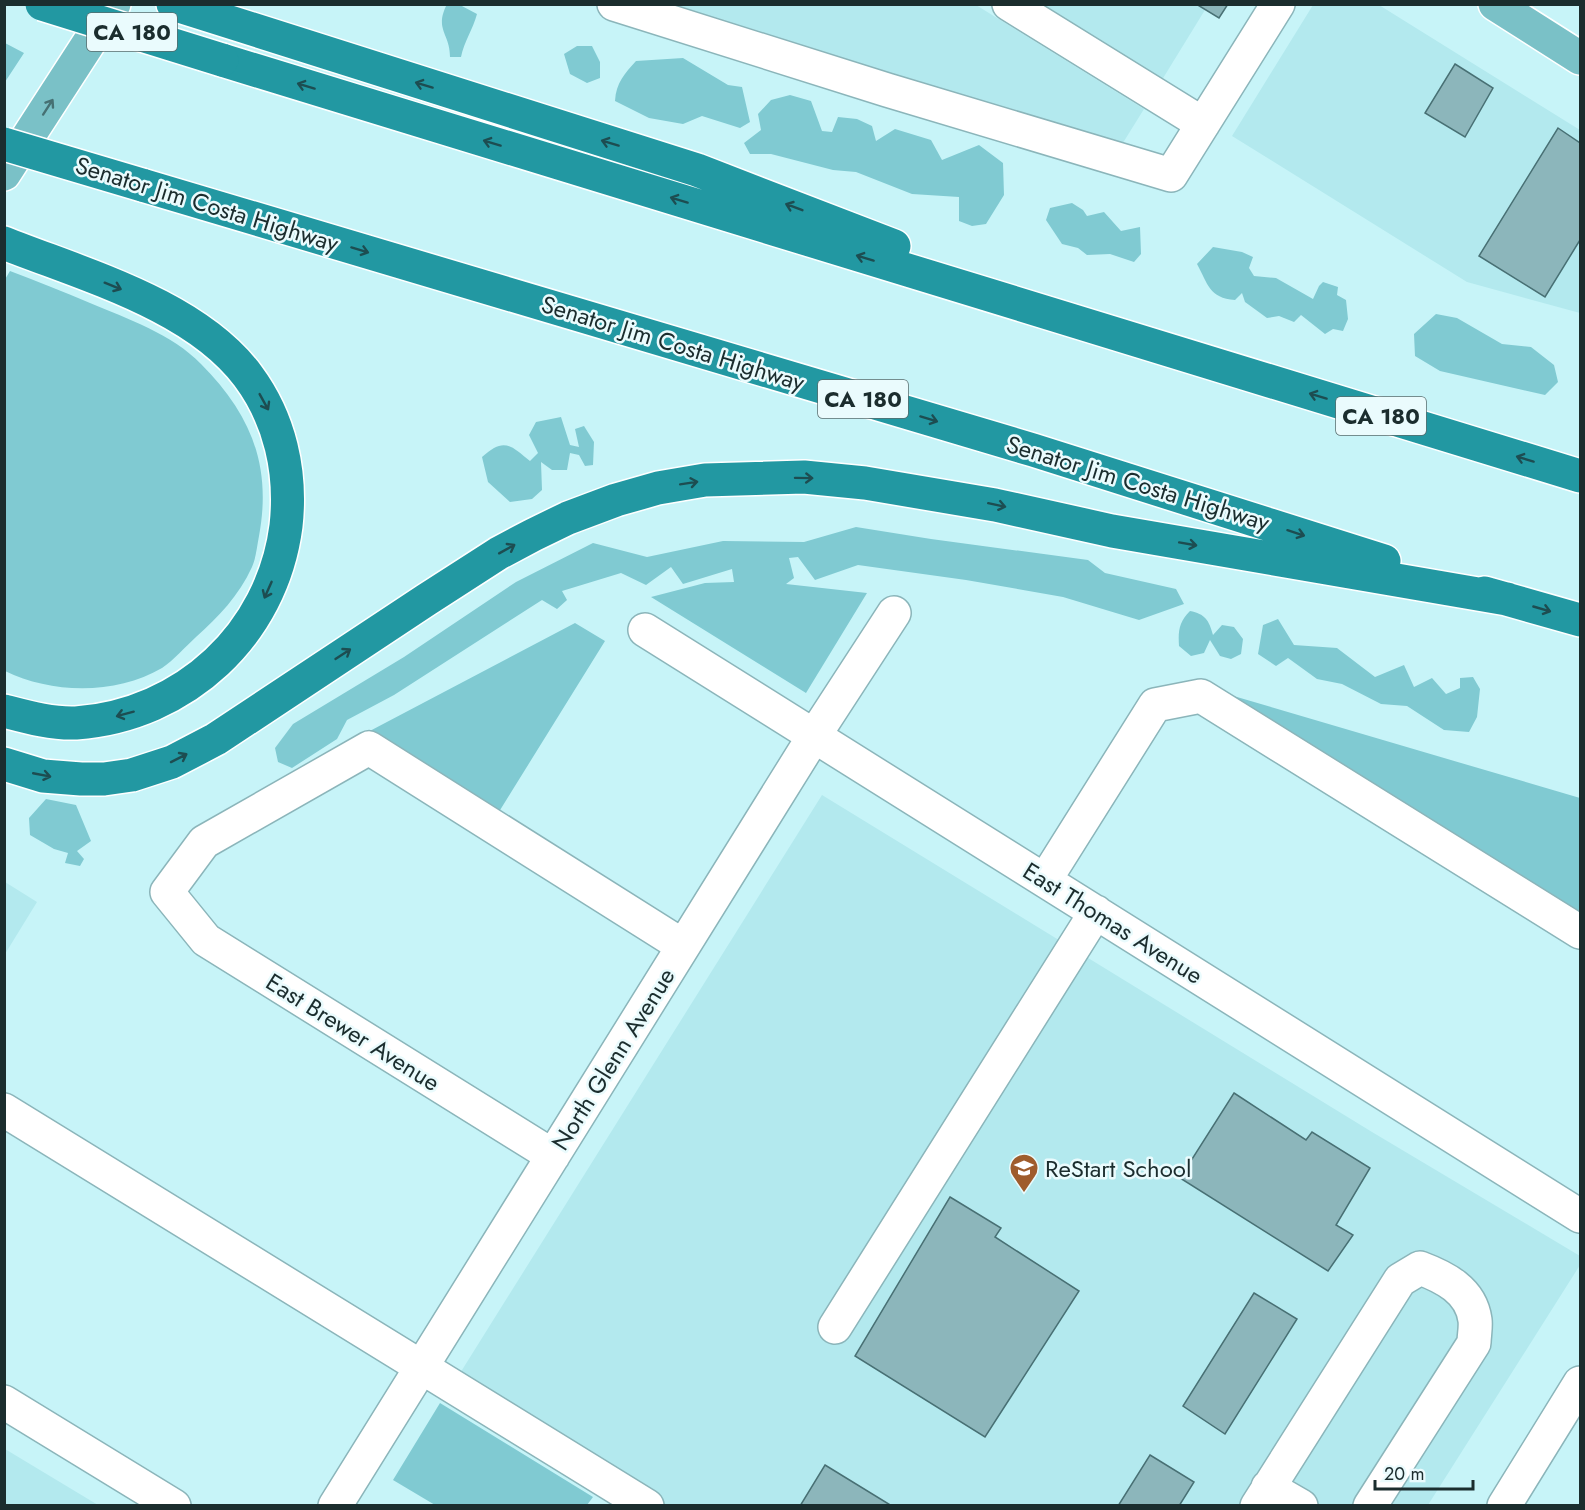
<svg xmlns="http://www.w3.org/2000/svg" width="1585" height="1510" viewBox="0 0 1585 1510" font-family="Jost,sans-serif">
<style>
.built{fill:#b3e9ee}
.green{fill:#80cad2}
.building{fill:#8cb6bb;stroke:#487074;stroke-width:1.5}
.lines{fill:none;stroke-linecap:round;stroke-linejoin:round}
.minor-casing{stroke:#8bb5ba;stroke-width:36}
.major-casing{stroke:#fff;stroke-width:36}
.highway-casing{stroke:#fff;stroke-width:36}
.minor{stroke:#fff;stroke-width:33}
.major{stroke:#7ac1c7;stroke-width:33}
.highway{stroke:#2298a2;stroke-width:33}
.highway-bridge-casing{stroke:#fff;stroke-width:36;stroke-linecap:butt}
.highway-bridge{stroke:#2298a2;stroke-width:33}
.oneway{stroke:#1d4d51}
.oneway2{stroke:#467073}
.labels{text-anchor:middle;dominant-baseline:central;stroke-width:5;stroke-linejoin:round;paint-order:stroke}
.shield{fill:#eafbfd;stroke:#596b6c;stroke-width:1.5}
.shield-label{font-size:22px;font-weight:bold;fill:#1b2d2e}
.street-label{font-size:24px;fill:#1b2d2e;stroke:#eafbfd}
.poi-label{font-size:24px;fill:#1b2d2e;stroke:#eafbfd;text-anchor:start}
</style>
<rect width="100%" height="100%" fill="#c7f4f8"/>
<path class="built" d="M641,5H976L1144,109L1121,146Z
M1022,5H1208L1157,88Z
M1313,5H1379L1580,130V313L1467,282L1232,136Z
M822,795L1372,1132L1580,1256V1265L1428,1505H665L457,1378Z
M5,882L37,902L5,954Z
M4,1449H5L98,1505H5Z"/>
<path class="green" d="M447,4L460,5L477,14C473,29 464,42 461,57H450C450,33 434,30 447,4Z
M5,43L24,53L5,82L4,43Z
M577,46H592L600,62V78L587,83L570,74L564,54Z
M683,58L728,85L742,87L750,122L740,128L702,116L683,124L649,118L615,101C616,83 625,73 636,61Z
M790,95L811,101L822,131L832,132L838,117L857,119L872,126L876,141L895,129L931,140L942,160L979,145L1003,163L1004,195L986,224L972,226L959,221V197L912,194L856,172L833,170L771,154H750L744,143L761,130L758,114L771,100Z
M1072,203L1083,210L1087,216L1104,212L1121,231L1140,227L1141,254L1134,262L1110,254L1087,255L1078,248L1062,244L1046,220L1050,208Z
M1213,247L1242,252L1253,257L1249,268L1254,276L1276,278L1313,299L1319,286L1323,282L1338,287L1337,295L1346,300L1348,319L1343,331L1333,329L1325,334L1301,315L1294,322L1279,316L1267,318L1245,302L1242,293L1235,300C1209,298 1208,284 1197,264Z
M10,271C37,281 64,292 90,303C128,319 172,334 201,364C251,414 272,466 259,536C257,546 256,558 252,567C239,596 218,617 196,637C185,647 174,660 162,668C116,695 52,694 5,671L4,281Z
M1436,314L1457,318L1502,344L1531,347L1554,365L1558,382L1545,395L1440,371L1415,356L1414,334Z
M561,417L570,445L579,447L575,429L584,426L594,442L593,465L585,466L579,455L570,453L567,470H552L541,462L542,490L532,499L510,502L488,482L482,457C504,437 510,445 530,461L538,453L529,435L536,422Z
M856,527L931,539L1088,560L1105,573L1176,589L1184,604L1139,620L1063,597L966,580L858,565L815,580L798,557L789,558L794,578L786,584L867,593L806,693L651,597L705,583L734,582L732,569L683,584L671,567L646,585L621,573L562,591L567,600L557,609L542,600L394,695L347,720L337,739L292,768L278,762L275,748L293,724L404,657L516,582L593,543L647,557L723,541L804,542Z
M1190,611C1205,614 1209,620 1213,635L1222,625L1234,627L1243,639L1241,654L1231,659L1220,656L1210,640L1204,653L1191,656L1179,646C1178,631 1179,622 1190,611Z
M1278,619L1294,645L1337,648L1375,677L1404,665L1414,687L1432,678L1446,694L1460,688V678L1473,677L1480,689L1477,717L1469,732L1444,730L1407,706L1381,704L1342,684L1317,679L1288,658L1276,666L1258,654L1263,625Z
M575,623L605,641L497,815L366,733Z
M1213,690L1580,798V915Z
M46,799L76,805L91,841L77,851L84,859L80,866L65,863L68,853L54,849L30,835L29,818Z
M440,1403L593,1497L587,1505H435L393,1480Z"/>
<path class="building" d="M1196,4H1228L1219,18Z
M1455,64L1493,88L1465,137L1425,113Z
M1558,128L1580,143V240L1545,297L1479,256Z
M1234,1093L1306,1140L1312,1132L1370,1168L1336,1225L1353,1235L1328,1271L1180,1178Z
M950,1197L1001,1228L995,1237L1079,1291L985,1437L855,1356Z
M1254,1293L1297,1319L1225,1434L1183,1406Z
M1150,1455L1194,1482L1179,1506H1118Z
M825,1465L892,1506H800Z"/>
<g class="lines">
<g class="minor-casing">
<path id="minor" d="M614,4L887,90L1171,175L1278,4
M1009,4L1203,124
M645,630L1580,1216
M1045,880L1155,705L1201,696L1580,932
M4,1110L647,1506
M553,1156L206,940L167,892L204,842L369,748L683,946
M835,1327L1096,912
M4,1402L174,1506
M1268,1487L1301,1506
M335,1506L814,736L894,613
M1257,1506L1400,1280L1420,1268C1444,1277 1471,1290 1475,1320C1476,1327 1474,1336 1474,1343L1370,1506
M1504,1506L1580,1383"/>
</g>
<g class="major-casing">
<path id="major" d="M1495,4L1580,58
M4,174L114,4"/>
</g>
<g class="highway-casing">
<path id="highway" d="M173,4L697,170L894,246
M222,60L1580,476
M142,185L1033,450L1384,561
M4,243C84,275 195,305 248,376C280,419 292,472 286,526C272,634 185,715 76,723C52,724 27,717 4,711
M1485,593L1580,620
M4,764L43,776L81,779H104L132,775L172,762L216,739L426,600L499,553L533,535L568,518L616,500L658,488L705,480L804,477L865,483L995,505L1112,531L1507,599"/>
</g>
<use href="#minor" class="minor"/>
<use href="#major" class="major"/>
<use href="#highway" class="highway"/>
<g class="highway-bridge-casing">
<path id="highway-bridge" d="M42,4L222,60
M4,144L142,185"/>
</g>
<use href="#highway-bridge" class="highway-bridge"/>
</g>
<defs><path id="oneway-shaft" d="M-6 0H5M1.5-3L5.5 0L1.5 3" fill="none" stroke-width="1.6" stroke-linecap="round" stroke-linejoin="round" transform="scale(1.5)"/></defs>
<g class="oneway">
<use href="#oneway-shaft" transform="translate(424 85) rotate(-163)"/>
<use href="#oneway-shaft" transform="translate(306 86) rotate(-163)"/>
<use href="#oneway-shaft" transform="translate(492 143) rotate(-163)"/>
<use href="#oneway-shaft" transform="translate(610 143) rotate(-163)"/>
<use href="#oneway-shaft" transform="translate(679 200) rotate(-163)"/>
<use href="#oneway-shaft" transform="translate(794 207) rotate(-159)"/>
<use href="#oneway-shaft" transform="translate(360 250) rotate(17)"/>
<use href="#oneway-shaft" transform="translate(865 258) rotate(-163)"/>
<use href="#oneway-shaft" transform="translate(113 286) rotate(22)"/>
<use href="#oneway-shaft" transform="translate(1318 396) rotate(-163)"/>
<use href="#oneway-shaft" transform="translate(264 402) rotate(61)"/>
<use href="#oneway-shaft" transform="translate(929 419) rotate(17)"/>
<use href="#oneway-shaft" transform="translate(1525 459) rotate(-163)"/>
<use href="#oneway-shaft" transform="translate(804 478) rotate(1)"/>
<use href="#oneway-shaft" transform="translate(689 483) rotate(-9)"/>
<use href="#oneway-shaft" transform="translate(997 505) rotate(12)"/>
<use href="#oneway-shaft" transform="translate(1296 533) rotate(18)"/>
<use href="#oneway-shaft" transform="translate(1188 544) rotate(10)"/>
<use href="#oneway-shaft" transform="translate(507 549) rotate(-29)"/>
<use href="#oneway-shaft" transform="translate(268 590) rotate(114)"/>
<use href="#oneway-shaft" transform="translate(1542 609) rotate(16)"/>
<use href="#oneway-shaft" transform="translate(343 654) rotate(-33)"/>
<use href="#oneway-shaft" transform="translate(125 714) rotate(165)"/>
<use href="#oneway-shaft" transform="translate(179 758) rotate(-27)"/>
<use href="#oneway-shaft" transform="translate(42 775) rotate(11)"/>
</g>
<use class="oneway2" href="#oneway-shaft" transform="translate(48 107) rotate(-57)"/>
<defs>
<g id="school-pin" transform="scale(1.5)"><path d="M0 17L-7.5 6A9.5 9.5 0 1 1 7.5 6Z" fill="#9f5c2c" stroke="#eafbfd"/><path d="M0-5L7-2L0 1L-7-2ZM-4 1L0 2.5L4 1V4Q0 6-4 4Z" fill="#fff"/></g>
</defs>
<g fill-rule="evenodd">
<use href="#school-pin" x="1024" y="1168"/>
</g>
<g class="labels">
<g class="shield">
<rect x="87" y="13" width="90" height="38" rx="4.5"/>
<rect x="818" y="380" width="90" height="38" rx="4.5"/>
<rect x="1336" y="397" width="90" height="38" rx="4.5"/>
</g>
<g class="shield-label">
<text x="132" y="32">CA 180</text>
<text x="863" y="399">CA 180</text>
<text x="1381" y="416">CA 180</text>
</g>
<g class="street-label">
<text transform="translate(207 204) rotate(17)">Senator Jim Costa Highway</text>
<text transform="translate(673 343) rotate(17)">Senator Jim Costa Highway</text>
<text transform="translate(1138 483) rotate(17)">Senator Jim Costa Highway</text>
<text transform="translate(1113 923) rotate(32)">East Thomas Avenue</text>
<text transform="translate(353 1032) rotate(32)">East Brewer Avenue</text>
<text transform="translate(613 1059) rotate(-58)">North Glenn Avenue</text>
</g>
<g class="poi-label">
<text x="1045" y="1168">ReStart School</text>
</g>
</g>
<rect width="1585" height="1510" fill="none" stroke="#1b2d2e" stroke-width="12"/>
<path d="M1375 1480v9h98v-9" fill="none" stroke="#1b2d2e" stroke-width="3"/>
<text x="1384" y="1480" font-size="18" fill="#1b2d2e" stroke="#eafbfd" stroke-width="4.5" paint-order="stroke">20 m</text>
</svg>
